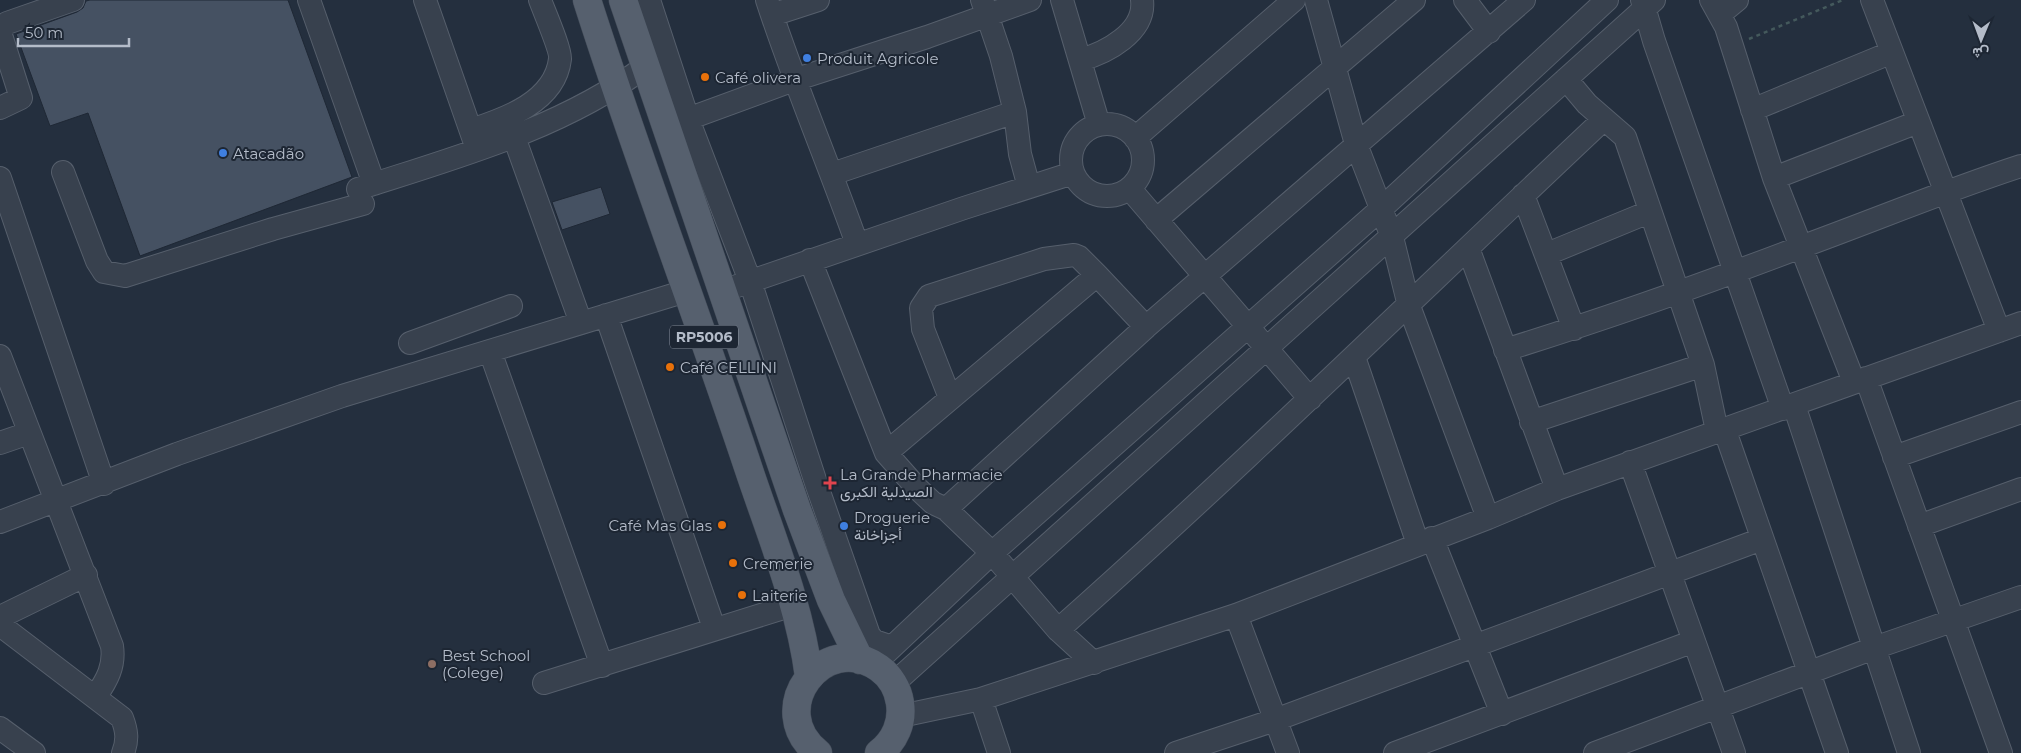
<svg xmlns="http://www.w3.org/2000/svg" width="2021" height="753" viewBox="0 0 2021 753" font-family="Montserrat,Vazirmatn,sans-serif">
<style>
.building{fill:#455162;stroke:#1f2835}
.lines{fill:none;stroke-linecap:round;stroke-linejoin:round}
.minor-casing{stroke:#565f6c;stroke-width:24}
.major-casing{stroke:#414a57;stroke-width:29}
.path{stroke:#44595c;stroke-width:2.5;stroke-dasharray:4 4;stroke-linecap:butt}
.minor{stroke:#38414e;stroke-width:22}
.major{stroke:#56606e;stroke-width:28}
.shop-dot{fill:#3f7fe0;stroke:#1d2633;stroke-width:2}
.food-dot{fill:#e8710a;stroke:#1d2633;stroke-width:2}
.health-dot{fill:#e0444e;stroke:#1d2633;stroke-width:2}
.education-dot{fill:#8d6e63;stroke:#1d2633;stroke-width:2}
.labels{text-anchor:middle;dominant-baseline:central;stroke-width:4;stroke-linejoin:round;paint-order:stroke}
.shield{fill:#1d2633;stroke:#878f9c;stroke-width:1}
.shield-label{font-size:14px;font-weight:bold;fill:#b4bcc9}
.poi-label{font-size:15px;fill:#b4bcc9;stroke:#1d2633;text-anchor:start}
</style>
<rect width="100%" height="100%" fill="#242f3e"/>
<path class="building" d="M90,0H288L352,177L140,256L88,113L50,126L16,34L77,12L83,8L86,1Z
M601,187L610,214L562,230L552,202Z"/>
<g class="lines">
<g class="minor-casing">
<path id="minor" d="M309,0L374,184
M425,0L475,143
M649,0L688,119L750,281L817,486L869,635L874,641L892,647
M767,0C794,83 828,162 857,244
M982,0L1001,56L1015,112L1020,154L1029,187
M1062,0L1099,125
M1316,0L1356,144L1392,237L1409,306L1488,518
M1465,0L1489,32
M1642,0L1654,41L1783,409
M1711,0L1726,27L1774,178L1854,382
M1872,0L1999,331
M1720,14L1737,0
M772,15L818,0
M0,31L7,23L73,0
M0,32L21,98L0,108
M1080,60C1106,53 1146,32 1142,0
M1566,79L1587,104L1625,137L1703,365L1717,431
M1752,110L1890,53
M1071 160a36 36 0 1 1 72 0a36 36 0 1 1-72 0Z
M674,124L794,80L927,37L1030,0
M471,130C505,119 555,102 560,59C561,50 544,11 540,0
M514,137L581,323
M1135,138L1294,0
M63,172L97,261L104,272L125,276L273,229L363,204
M832,174L1015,112
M0,178L104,484
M1774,178L1918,122
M358,189C457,157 561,129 646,66
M1130,189L1310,399
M1523,195L1574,329
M1156,220L1414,0
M1468,248L1557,489
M1547,254L1649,212
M810,260L886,453L917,488L933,503L946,509L992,553L1058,630L1094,663
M737,286L964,208L1073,173
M606,315L714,628
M410,343L511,306
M1505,350C1605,319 1704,284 1801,247C1875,220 1947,190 2021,166
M490,351L602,666
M0,356L112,646C115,666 107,680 96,696
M1354,357L1418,544
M1866,378L2001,753
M950,398L923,329L921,308L929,296L1044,259L1074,255L1079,257L1097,275L1146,327
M1794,405L1909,753
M1531,422L1703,365
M1724,428L1837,753
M0,443L29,433
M886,453L1097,275
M1894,457L2021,412
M1630,462L1734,753
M946,509L1146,327L1524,0
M0,522L177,454L342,396L686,291
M1919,526L2021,489
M1432,538L1502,714
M1236,615L1288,753
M0,617L86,575
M0,625L122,718C127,731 128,740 123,753
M1058,630C1244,465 1422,290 1603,120
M873,665L992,553L1382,208L1607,0
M544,683L793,605
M893,684L1654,0
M981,699L999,753
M901,716L981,699L1236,615L1488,518L1557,489L2021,323
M0,728L34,753
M1176,753L1275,720L1762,539
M1395,753L1694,641
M1595,753L1874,648L2021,597"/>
</g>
<g class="major-casing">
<path id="major" d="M587,0C637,157 696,311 748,467C771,536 800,605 809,677
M623,0L797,510L831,600L860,660
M818,753C763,710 824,629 879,668C890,676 898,689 900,703C903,722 895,741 879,753"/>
</g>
<path class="path" d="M1749,39L1843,0"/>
<use href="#minor" class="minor"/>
<use href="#major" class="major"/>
</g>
<g class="shop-dot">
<circle cx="807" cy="58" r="5"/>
<circle cx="223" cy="153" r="5"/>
<circle cx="844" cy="526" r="5"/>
</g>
<g class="food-dot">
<circle cx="705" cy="77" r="5"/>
<circle cx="670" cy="367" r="5"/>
<circle cx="722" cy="525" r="5"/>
<circle cx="733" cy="563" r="5"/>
<circle cx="742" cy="595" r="5"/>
</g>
<path class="health-dot" d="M827.5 475.5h5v5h5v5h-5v5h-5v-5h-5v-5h5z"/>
<circle class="education-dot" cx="432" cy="664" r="5"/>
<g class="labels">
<rect class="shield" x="670" y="325.5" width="68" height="23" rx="4"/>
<g class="shield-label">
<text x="704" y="337">RP5006</text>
</g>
<g class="poi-label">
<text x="817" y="58">Produit Agricole</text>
<text x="715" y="77">Café olivera</text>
<text x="233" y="153">Atacadão</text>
<text x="680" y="367">Café CELLINI</text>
<text x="840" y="474">La Grande Pharmacie<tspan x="840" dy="17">الصيدلية الكبرى</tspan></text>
<text x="854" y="517">Droguerie<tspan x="854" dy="17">أجزاخانة</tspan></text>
<text x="712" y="525" text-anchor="end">Café Mas Glas</text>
<text x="743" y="563">Cremerie</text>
<text x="752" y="595">Laiterie</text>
<text x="442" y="655">Best School<tspan x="442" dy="17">(Colege)</tspan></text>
</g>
</g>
<g transform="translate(1981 40) rotate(181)" stroke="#1d2633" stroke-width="4" paint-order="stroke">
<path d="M0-4L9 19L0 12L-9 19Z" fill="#b4bcc9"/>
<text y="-8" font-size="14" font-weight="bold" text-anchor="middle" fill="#b4bcc9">ش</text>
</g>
<path d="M18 38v8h111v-8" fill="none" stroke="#b4bcc9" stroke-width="2.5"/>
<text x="25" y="38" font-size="15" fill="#b4bcc9" stroke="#1d2633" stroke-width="4" paint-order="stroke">50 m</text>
</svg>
